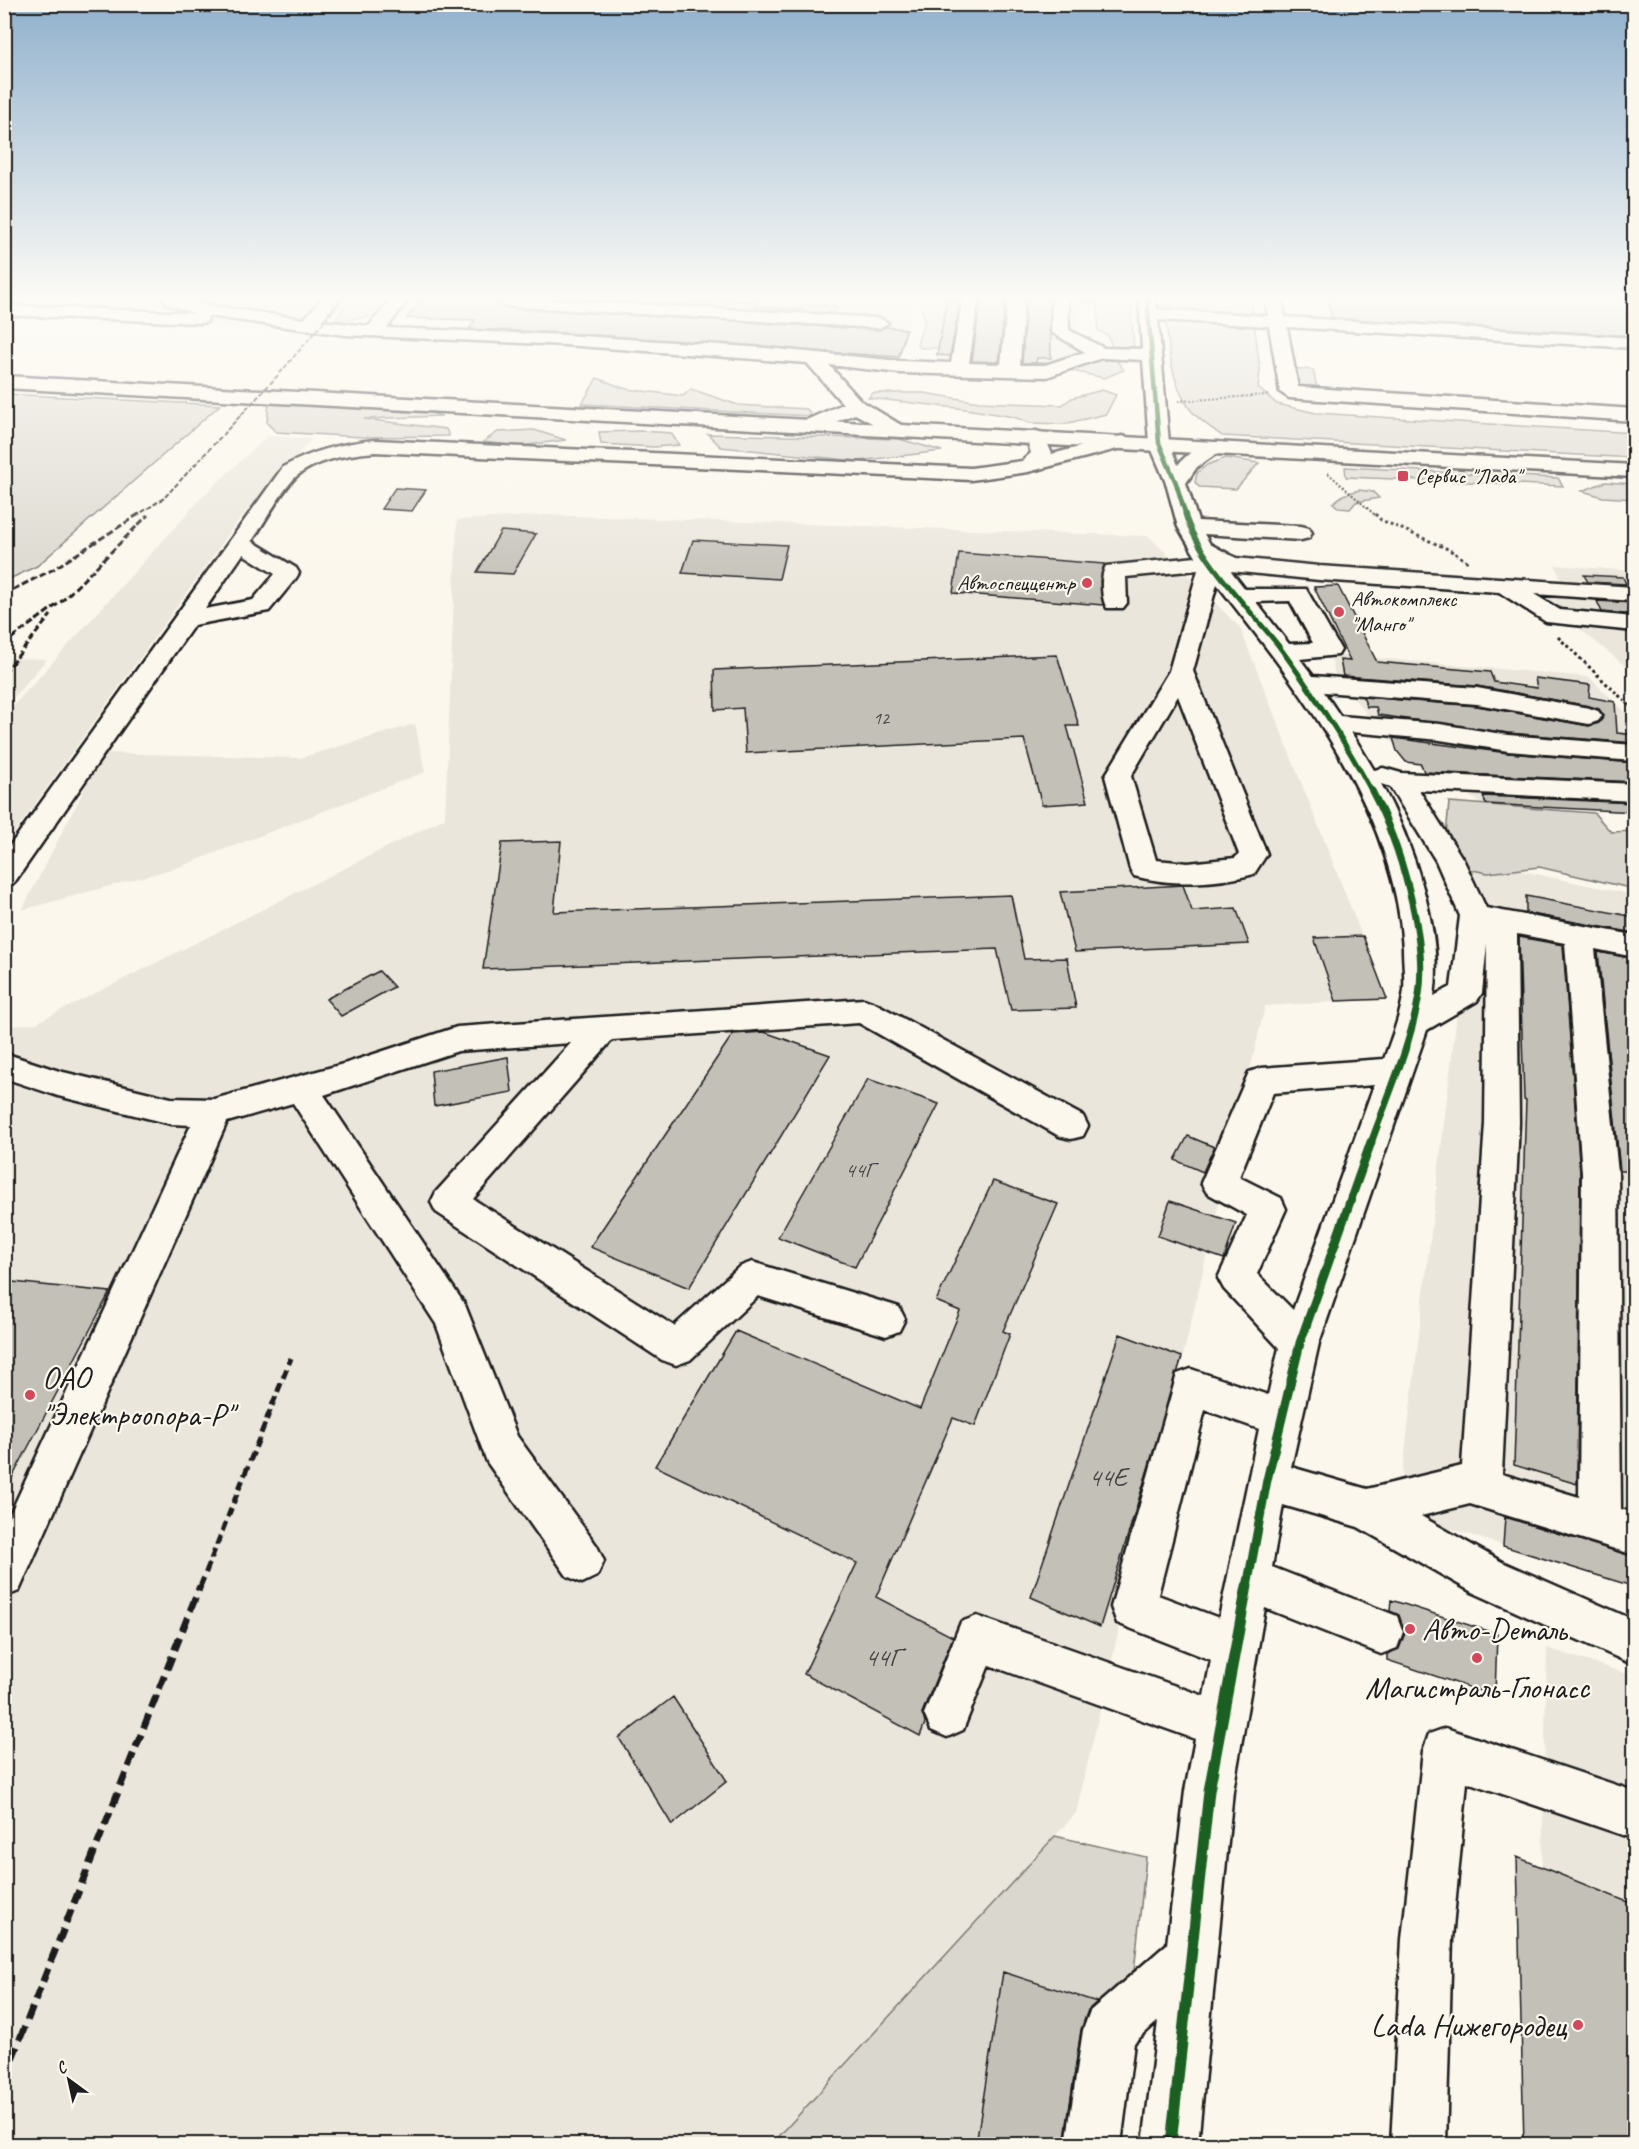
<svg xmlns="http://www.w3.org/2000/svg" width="1639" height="2149" viewBox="0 0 1639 2149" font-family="Caveat,sans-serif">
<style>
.built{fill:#eae6dc}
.green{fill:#dad7ce;stroke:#7b7a75;stroke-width:1.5}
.building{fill:#c3c0b8;stroke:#1c1c1c;stroke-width:1.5}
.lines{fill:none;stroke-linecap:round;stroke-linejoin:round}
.minor-casing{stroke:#1c1c1c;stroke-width:5}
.major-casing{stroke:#1c1c1c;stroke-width:5}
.path-far1{stroke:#1c1c1c;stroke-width:2;stroke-dasharray:2 2;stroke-linecap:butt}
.path{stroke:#1c1c1c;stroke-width:3;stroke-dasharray:3 3;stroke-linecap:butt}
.minor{fill:#fbf7ec;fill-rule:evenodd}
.major{fill:#fbf7ec;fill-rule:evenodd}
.rail-far3{stroke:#1c1c1c;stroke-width:2;stroke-dasharray:5 2;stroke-linecap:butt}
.rail-far2{stroke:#1c1c1c;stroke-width:3;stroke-dasharray:7 3;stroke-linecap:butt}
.rail-far1{stroke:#1c1c1c;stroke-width:5;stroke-dasharray:10 5;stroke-linecap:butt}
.rail{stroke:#1c1c1c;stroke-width:7;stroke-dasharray:14 7;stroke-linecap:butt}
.cycleway-far4-casing{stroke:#fbf7ec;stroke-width:7}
.cycleway-far3-casing{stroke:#fbf7ec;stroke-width:8}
.cycleway-far2-casing{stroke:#fbf7ec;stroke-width:10}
.cycleway-far1-casing{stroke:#fbf7ec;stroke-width:13}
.cycleway-casing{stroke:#fbf7ec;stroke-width:15}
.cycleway-far4{stroke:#1b5e20;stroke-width:4.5}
.cycleway-far3{stroke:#1b5e20;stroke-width:5}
.cycleway-far2{stroke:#1b5e20;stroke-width:7}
.cycleway-far1{stroke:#1b5e20;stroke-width:9}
.cycleway{stroke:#1b5e20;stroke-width:11}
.poi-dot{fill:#d1495b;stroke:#fbf7ec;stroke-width:2}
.labels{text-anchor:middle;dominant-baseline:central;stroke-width:4.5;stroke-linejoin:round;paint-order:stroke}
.far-number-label{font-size:18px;fill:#464543}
.far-poi-label{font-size:22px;fill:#1c1c1c;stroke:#fbf7ec;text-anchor:start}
.number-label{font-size:22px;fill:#464543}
.near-number-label{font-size:27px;fill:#464543}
.near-poi-label{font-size:32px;fill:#1c1c1c;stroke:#fbf7ec;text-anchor:start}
</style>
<rect width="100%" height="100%" fill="#fbf7ec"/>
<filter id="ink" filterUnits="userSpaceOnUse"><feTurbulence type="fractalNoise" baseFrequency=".0167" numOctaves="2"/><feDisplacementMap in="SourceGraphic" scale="12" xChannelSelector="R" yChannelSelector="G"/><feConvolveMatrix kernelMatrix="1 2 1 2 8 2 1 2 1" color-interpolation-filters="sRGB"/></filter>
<g filter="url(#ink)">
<path class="built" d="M188,297H325L294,330L258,329L165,317Z
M492,297H915L899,357L468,330Z
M949,297H1079L1076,369L936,361Z
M268,436L312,439L238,521L5,846V715L205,494Z
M545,515L1149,536L1240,628L1387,999L1265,1006L1076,1813L772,2144H5L4,1027L36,1023L445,818L457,520Z
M1555,565L1634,571V673L1580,629L1578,624L1551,621L1533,578L1561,580Z
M1330,654L1589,677L1634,720V813L1483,804L1407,759L1336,679Z
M5,658L47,659L5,707L4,658Z
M415,724L425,772L179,867L22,910L103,753L300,758Z
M1475,861L1634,895V1587L1398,1512Z
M1547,1648L1634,1676V2144H1524L1517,1857L1542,1867Z"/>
<path class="green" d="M355,297H393L375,316L333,321Z
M919,297H949L939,348H921L917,344L925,320Z
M1080,297H1130L1134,348L1113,349L1108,336L1098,330V304L1080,302Z
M1164,297H1251L1260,370L1258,388L1277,404L1316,413L1634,433V458L1222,436C1212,428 1198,420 1190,409C1167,378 1168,333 1164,297Z
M1093,359L1116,360L1124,370L1104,378L1073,371L1081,363Z
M1290,368L1313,370L1318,392L1294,388Z
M597,378L626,389L683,396L691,389L738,405L807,409L811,416L582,404Z
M1102,390L1116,395L1106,414L1064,424L1030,423L1014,417L966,409L868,398L873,393H924L979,402L1062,405L1072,398Z
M4,394H5L220,405L37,566L5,581Z
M269,402L424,411L442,416L364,419L446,429L449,436L363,437L276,432L267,423Z
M534,430L566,440L519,446L483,442L498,432Z
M642,431L671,433L679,445L654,447L601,444L599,432Z
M708,434L899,439L942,451L858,461L721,447Z
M1226,458L1259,463L1236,489L1199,487L1195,482L1197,473L1207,465Z
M1345,467L1558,478L1563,486L1346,477Z
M1605,482L1634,484V499L1603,497L1582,491Z
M1359,490L1373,492L1379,498L1356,502L1350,509L1339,508L1333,503L1343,495Z
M1449,802L1594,813L1611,832L1634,831V889L1539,867L1488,873L1467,869L1446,836Z
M1055,1836L1146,1857L1116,2144H772Z"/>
<path class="building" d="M423,297H499L496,302L501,307L507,308L879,330L885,327L906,329L899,357L565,333L469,329L475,320L407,318Z
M534,297H677L757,302L755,306L801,309L803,304L837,306L835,313Z
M948,297H961L950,356L937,355Z
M981,297H1006L999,362L972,361Z
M1026,297H1050L1051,358H1037L1036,363H1022Z
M1327,297H1621L1635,319V336L1332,318Z
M395,488L426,490L412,511L381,509Z
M501,531L536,534L513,574L477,572Z
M693,540L787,545L779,579L682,573Z
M959,553L1104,564L1100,581L1103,605L953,593Z
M1584,575L1623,577L1626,584L1588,582Z
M1338,586L1377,662L1490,672L1494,682L1537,688L1535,678L1590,685L1589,697L1615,702L1617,733L1635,735V743L1508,733L1378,715L1376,707H1367L1363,697L1477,706L1589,726L1599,723L1604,716L1599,709L1589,706L1477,686L1343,676L1340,660L1350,661L1314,587Z
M1597,601L1635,603V615L1602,612Z
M1057,655L1079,726H1067L1088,802L1042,805L1024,739L746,753L743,708L715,710L714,670Z
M1393,738L1508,753L1635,763V782L1424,772L1421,764L1406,762L1397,751Z
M1483,796L1635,803V812L1486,804Z
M561,841L554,912L1011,895L1024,959L1067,958L1076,1008L1011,1010L997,949L483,969L502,843Z
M1183,885L1192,911L1236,908L1249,944L1075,952L1060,892Z
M1526,896L1635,917V933L1526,913Z
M1363,936L1387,999L1336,1001L1314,938Z
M1519,937L1563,945L1580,1173L1577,1484L1514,1465L1526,1100L1524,1099Z
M1598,952L1635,959V1171H1620Z
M379,971L394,987L341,1016L326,999Z
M764,1032L830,1055L689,1288L590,1247L733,1034Z
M508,1057L512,1092L434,1106L431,1071Z
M868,1079L939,1104L855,1267L778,1237Z
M1188,1136L1214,1147L1203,1172L1175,1160Z
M993,1181L1058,1204L1003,1331L1010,1334L975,1426L953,1418L876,1597L953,1637L922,1713L925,1723L920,1736L804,1674L857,1563L655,1466L736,1331L920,1409L960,1311L936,1301Z
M1170,1201L1236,1223L1224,1259L1158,1236Z
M13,1282L110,1292L4,1493V1297Z
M1120,1334L1182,1357L1100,1627L1031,1597Z
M1505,1517L1635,1557V1587L1503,1546Z
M1391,1600L1497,1634L1495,1696L1387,1660V1654L1399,1649L1405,1633L1399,1615L1390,1611Z
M673,1697L727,1781L672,1825L619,1738Z
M1517,1857L1635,1905V2145H1524Z
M1003,1972L1097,2002L1088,2010L1081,2030L1064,2145H976Z"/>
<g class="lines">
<g class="minor-casing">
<path id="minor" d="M163,297H180L206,305L304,319L324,297H341L321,321L369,326L393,297H410L387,328L565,335L766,348L900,361L951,363L963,297H979L969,363L1001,364L1008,297H1024L1020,365H1045L1085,352L1051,332L1052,297H1068L1069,330L1104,348L1142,349L1139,297H1155L1157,309L1268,316L1265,297H1281L1285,317L1634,338V348L1287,327L1298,387L1634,409V421L1289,398L1280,392L1269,326L1158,320L1169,443L1178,465C1187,453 1208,439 1223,443L1226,447L1197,467L1186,483L1198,521L1301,526L1309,528L1312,533L1309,538L1301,540L1204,534L1210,544L1236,558L1319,566L1634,587V601L1534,594L1560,610L1634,617V631L1546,622L1499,592L1319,580L1231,571L1245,589H1306L1341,650L1338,655L1300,659L1313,676L1477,688L1589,708L1598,711L1602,716L1598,721L1589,724L1477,704L1324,692L1340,716L1440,724L1508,735L1634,745V761L1508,751L1440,740L1351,732L1374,770L1383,768L1401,773L1634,784V801L1419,790L1464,861L1486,908L1634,935V957L1595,949L1618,1173L1621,1509L1634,1513V1555L1470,1504L1421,1516L1502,1562L1634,1620V1665L1472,1592L1358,1527L1283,1505L1272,1567L1397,1616L1403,1632L1397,1648L1381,1654L1265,1608L1233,1791L1198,2144H1143L1158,2021L1134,2043L1121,2144H1066L1083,2030L1090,2011L1167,1944L1185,1791L1195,1739L989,1665L963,1730L947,1737L931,1730L924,1714L961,1622L977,1616L1204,1696L1211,1660L1117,1623L1111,1607L1177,1374L1191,1369L1268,1395L1279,1348L1224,1289L1218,1278L1247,1215L1207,1193L1201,1183L1249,1072L1261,1068L1384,1059C1392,1037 1401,1014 1404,990C1405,976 1403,962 1403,949C1395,807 1299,689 1217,584L1193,671L1267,854L1254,874C1217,884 1171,886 1134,876L1130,869L1105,776L1169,671L1198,570L1126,577L1127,603L1123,608H1107C1101,599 1100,575 1106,566L1196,557L1178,527L1166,483L1149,443L1143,360L1102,358L1047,377L900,373L829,365L861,401L901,425L904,429L894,435L855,414L818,429H804L801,425L804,421L843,404L807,363L565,345L345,335L208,316L207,322L201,323L4,315V305L194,313L167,304ZM1290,601L1313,643L1289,644L1256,602ZM1178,696L1239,854L1235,858L1188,863L1156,860L1131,776ZM1381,784L1390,787L1436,861L1460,916L1451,987L1434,996C1444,933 1412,840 1381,784ZM1517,934L1565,943L1582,1173L1579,1497L1502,1474L1519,1123ZM1487,944L1485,1123L1462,1466L1367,1489L1291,1467L1319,1343L1427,1030L1477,1001L1482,993ZM1374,1085L1293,1310L1257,1274L1286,1209L1281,1198L1239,1177L1273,1093ZM1205,1410L1259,1429L1219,1618L1158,1595Z
M501,297L879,318L888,323L879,328L507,306L501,305L498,301Z
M1625,297H1634V304L1628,303Z
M1036,431L1043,433L1052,454L1122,436L1129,438L1132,442L1129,446L1028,472L971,480L375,452C350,454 319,459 298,475C285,485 263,525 252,541L296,568L299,573L296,578L269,611L194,625L14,883L4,886V854L283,467C312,451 342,443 375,440L971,468L1022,461L1031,453L1026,437L1029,433ZM243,554L275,574L253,600L205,609Z
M864,999L875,1003L1083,1116L1088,1126L1083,1136L1071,1139L1059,1136L859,1023L612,1040L473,1199L674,1326L739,1267L752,1262L899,1307L905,1319L899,1331L886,1336L758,1296L690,1360L676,1365L662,1360L436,1212L431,1202L436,1192L571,1043L458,1051L324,1095L465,1305L517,1436L597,1546L604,1561L597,1576L582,1583L567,1576L487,1462L436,1324L293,1103L227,1122L19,1591L4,1597V1527L191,1125L171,1124L58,1096L4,1078V1053L59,1071L171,1098L214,1099L347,1063L457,1027Z
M1446,1728L1634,1791V1839L1467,1782L1452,1939L1446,2144H1391L1402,1939L1423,1751L1429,1734Z"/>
</g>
<g class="major-casing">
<path id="major" d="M4,376L1634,465V477L4,388Z"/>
</g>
<path class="path-far1" d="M1178,401L1268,395
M1328,473L1376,516"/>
<path class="path" d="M1375,514L1381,520L1448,549L1470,563
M1558,637L1634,710"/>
<use href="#minor" class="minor"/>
<use href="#major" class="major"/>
<path class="rail-far3" d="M136,516L164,498L280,373L345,297"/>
<path class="rail-far2" d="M4,594L52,570L139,514
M4,644L62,601L148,515
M4,673L51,615"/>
<path class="rail-far1" d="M200,1587L291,1358"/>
<path class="rail" d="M4,2079L200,1586"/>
<g class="cycleway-far4-casing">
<path id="cycleway-far4" d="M1147,297L1159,443L1176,483L1186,516"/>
</g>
<g class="cycleway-far3-casing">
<path id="cycleway-far3" d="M1185,514C1198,558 1249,608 1278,645C1313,693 1345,741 1372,792"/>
</g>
<g class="cycleway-far2-casing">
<path id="cycleway-far2" d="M1371,1143C1388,1095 1411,1045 1419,995C1428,936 1399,842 1372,791"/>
</g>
<g class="cycleway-far1-casing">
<path id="cycleway-far1" d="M1247,1587L1267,1480L1300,1343L1371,1142"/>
</g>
<g class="cycleway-casing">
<path id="cycleway" d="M1171,2144L1209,1791L1247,1586"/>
</g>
<use href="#cycleway-far4" class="cycleway-far4"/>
<use href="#cycleway-far3" class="cycleway-far3"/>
<use href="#cycleway-far2" class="cycleway-far2"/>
<use href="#cycleway-far1" class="cycleway-far1"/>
<use href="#cycleway" class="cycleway"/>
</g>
</g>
<linearGradient id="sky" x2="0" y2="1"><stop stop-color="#91b1cd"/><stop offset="0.5" stop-color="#fdfbf6"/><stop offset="1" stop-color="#fdfbf6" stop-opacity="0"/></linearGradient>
<rect width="1639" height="597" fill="url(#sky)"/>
<g class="poi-dot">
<rect x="1397" y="470" width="12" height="12" rx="3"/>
<circle cx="1087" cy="583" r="6"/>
<circle cx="1339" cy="612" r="6"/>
<circle cx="30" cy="1395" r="6"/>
<circle cx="1410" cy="1629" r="6"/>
<circle cx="1477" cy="1658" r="6"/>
<circle cx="1578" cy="2025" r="6"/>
</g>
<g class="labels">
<g class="far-number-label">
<text x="881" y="718">12</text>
</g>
<g class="far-poi-label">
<text x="1415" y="476">Сервис "Лада"</text>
<text x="1075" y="583" text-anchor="end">Автоспеццентр</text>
<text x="1351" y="599">Автокомплекс<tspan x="1351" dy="25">"Манго"</tspan></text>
</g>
<g class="number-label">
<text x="860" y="1170">44Г</text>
</g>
<g class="near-number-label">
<text x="1108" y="1477">44Е</text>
<text x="883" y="1657">44Г</text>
</g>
<g class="near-poi-label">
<text x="42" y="1377">ОАО<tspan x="42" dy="37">"Электроопора-Р"</tspan></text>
<text x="1422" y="1629">Авто-Dеталь</text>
<text x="1477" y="1687" text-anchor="middle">Магистраль-Глонасс</text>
<text x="1566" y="2025" text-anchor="end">Lada Нижегородец</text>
</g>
</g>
<rect width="1639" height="2149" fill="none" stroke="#fbf7ec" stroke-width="24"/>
<rect x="12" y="12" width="1615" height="2125" fill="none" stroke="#1c1c1c" stroke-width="2" filter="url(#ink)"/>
<g transform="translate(69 2080) rotate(327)" stroke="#fbf7ec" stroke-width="4.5" paint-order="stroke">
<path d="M0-4.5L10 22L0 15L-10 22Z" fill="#1c1c1c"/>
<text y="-9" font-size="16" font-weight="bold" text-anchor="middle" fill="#1c1c1c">С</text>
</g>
</svg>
